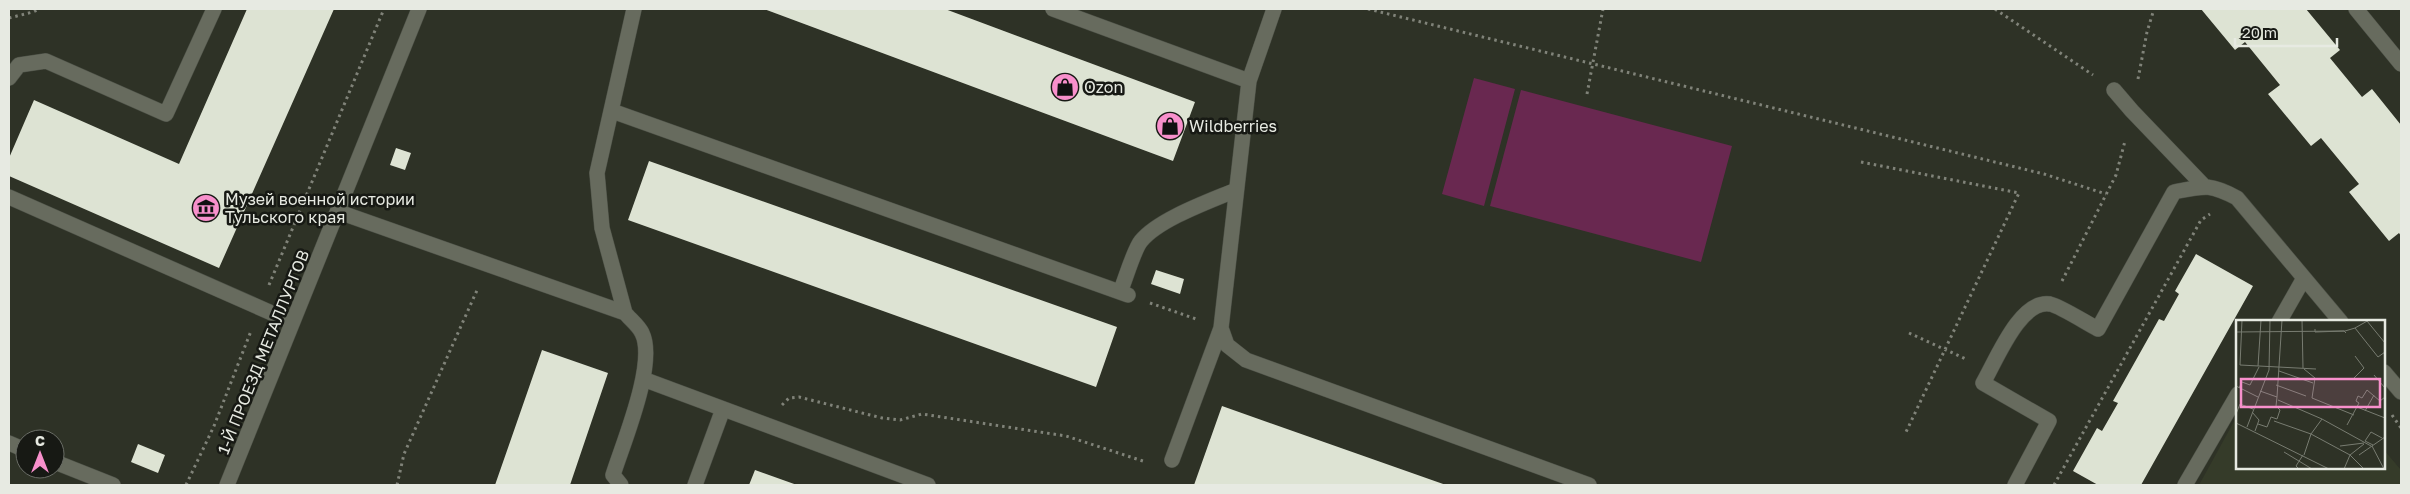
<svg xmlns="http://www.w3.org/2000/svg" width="2410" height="494" viewBox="0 0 2410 494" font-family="'Golos Text',sans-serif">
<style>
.built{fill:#353b29}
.green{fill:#692850}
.building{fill:#dde3d3}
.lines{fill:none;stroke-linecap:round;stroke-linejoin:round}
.lane-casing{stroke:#4c5046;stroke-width:16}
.street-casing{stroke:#4c5046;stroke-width:16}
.path{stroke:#808379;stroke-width:3;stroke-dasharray:2.5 4;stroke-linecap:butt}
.lane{stroke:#676b5e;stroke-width:15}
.street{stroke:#676b5e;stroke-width:15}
.labels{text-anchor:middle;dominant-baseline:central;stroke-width:5;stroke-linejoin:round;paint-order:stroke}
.poi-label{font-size:16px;fill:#e7eae2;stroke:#171914;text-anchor:start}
.street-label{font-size:16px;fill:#e7eae2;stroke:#171914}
.inset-road{fill:none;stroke:#787c71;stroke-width:1}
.view{fill:#f890cc;fill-opacity:0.15;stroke:#f890cc;stroke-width:2.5}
.inset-edge{fill:none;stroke:#e7eae2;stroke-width:2.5}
</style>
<rect width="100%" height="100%" fill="#2e3226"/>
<path class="built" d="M2237,416L2238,468H2384V450L2401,470V485H2199Z"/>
<path class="green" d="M1474,78L1515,89L1484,206L1442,194Z
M1521,90L1732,146L1701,262L1490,206Z"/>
<path class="building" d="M247,9H334L219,268L9,176V158L34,100L179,164Z
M764,9H945L1195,102L1173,161Z
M2201,9H2306L2340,50L2330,58L2362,97L2372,89L2401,125V236L2399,233L2389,241L2349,192L2359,184L2321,138L2311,146L2268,94L2280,85L2245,42L2235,50Z
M396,148L411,153L405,170L390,165Z
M649,161L1117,327L1096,387L628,220Z
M2196,254L2253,286L2141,485H2098L2073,471L2097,428L2102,431L2118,403L2113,401L2159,319L2164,321L2179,294L2175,291Z
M1156,270L1184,279L1180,294L1151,284Z
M542,350L608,373L570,485H495Z
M1222,406L1446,485H1194Z
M138,444L165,455L158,473L131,462Z
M755,470L797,485H749Z"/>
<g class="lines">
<g class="lane-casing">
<path id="lane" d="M1053,9L1249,81
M1274,9L1249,81L1221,328L1227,345L1246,360L1589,485
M2356,9L2401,64
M9,78L19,65L46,61L166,114L214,9
M2114,90L2132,111L2204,186
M612,111L1128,295
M9,197L292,322
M339,212L625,313C630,319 639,326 642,333C657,363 623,443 613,475L621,485
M1120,292C1125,281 1134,249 1141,241C1159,219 1210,201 1236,190
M625,313L602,228L597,173L634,9
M2279,322L2304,278
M2384,372L2401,392
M643,379L928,485
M9,443L25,450
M1172,460L1221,328
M55,462L113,485
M695,485L723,409
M2015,485L2049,421L1983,383C1996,361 2020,299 2050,304C2060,306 2088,324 2098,329L2174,192C2204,186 2209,183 2237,198L2341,322
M2185,485L2238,394"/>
</g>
<g class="street-casing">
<path id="street" d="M227,485L419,9"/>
</g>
<path class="path" d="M1368,9L2044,174L2106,194
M1995,9L2093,75
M9,18L33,12L39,9
M2138,79L2147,32L2154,9
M1587,94L1603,9
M1861,162L2019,193L1906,432
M2062,281L2116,175L2125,141
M269,285L384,9
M1150,303L1196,319
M1909,333L1968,360
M782,405L789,398L799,397L882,418L900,420L922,414L1066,436L1146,462
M2392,415L2401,428
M186,485L214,426L251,331
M397,485L404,454L478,288
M2054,485L2201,220L2210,214"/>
<use href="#lane" class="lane"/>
<use href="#street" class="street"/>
</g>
<defs>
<g id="shop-disc" transform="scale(1.4375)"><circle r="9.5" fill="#f890cc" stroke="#171914"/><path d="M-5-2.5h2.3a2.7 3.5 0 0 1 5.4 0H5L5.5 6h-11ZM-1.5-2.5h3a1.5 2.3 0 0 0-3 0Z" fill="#111"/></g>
<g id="museum-disc" transform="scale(1.4375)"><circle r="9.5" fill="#f890cc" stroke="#171914"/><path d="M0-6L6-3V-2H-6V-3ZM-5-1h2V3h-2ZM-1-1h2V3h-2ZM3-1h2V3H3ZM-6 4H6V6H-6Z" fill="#111"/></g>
</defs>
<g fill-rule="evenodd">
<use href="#shop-disc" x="1065" y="87"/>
<use href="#shop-disc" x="1170" y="126"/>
<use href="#museum-disc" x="206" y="208"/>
</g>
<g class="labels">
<g class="poi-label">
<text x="1084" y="87">Ozon</text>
<text x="1189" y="126">Wildberries</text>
<text x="225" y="199">Музей военной истории<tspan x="225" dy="18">Тульского края</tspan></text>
</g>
<g class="street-label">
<text transform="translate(263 352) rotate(-68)">1-Й ПРОЕЗД МЕТАЛЛУРГОВ</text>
</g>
</g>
<g transform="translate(2236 320)">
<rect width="149" height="149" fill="#2e3226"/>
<path class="inset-road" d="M6,0L4,45L80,49M66,0L67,48M133,0L119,8L142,37L149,32M131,1L149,23M79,9V12L108,11L110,13M0,12L109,11L119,8M22,46L25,0M68,49L79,58L76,78L118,95M43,51L77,63M138,55L149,68M118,58L128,48L119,36M40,65L70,76M0,66L22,77M3,68L6,62L14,65L23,47M41,77L46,0M42,80L86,99M121,87L149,98M129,91L138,75M16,92L23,100L19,111M0,94L4,84L17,89M38,101L75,114L114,135L128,149M0,103L93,149M22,104L31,107L35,97L41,99L44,90L40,86L41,77L24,71M111,105L123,83L120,81L122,76L126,78L131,70L144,81L149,77M11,107L33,50L34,0M137,125L129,121L135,112L146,118M104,126L128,123M136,126L148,149M48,132L76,149M68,135L75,114L86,99L135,126M114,135L128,124M123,135L149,117M63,149L60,146L67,135M108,149L114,135"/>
<path class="view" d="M5,59H144V87H5Z"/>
<rect width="149" height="149" class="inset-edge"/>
</g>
<rect width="2410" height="494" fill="none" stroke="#e7eae2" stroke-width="20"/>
<g transform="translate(40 454)"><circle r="24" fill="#171914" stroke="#6a6d66"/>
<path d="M0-4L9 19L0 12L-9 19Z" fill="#f890cc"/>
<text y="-8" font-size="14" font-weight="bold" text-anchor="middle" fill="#e7eae2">С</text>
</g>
<path d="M2235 38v8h102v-8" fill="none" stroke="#e7eae2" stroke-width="2.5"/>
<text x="2242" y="38" font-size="15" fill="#e7eae2" stroke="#171914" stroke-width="4" paint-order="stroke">20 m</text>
</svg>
